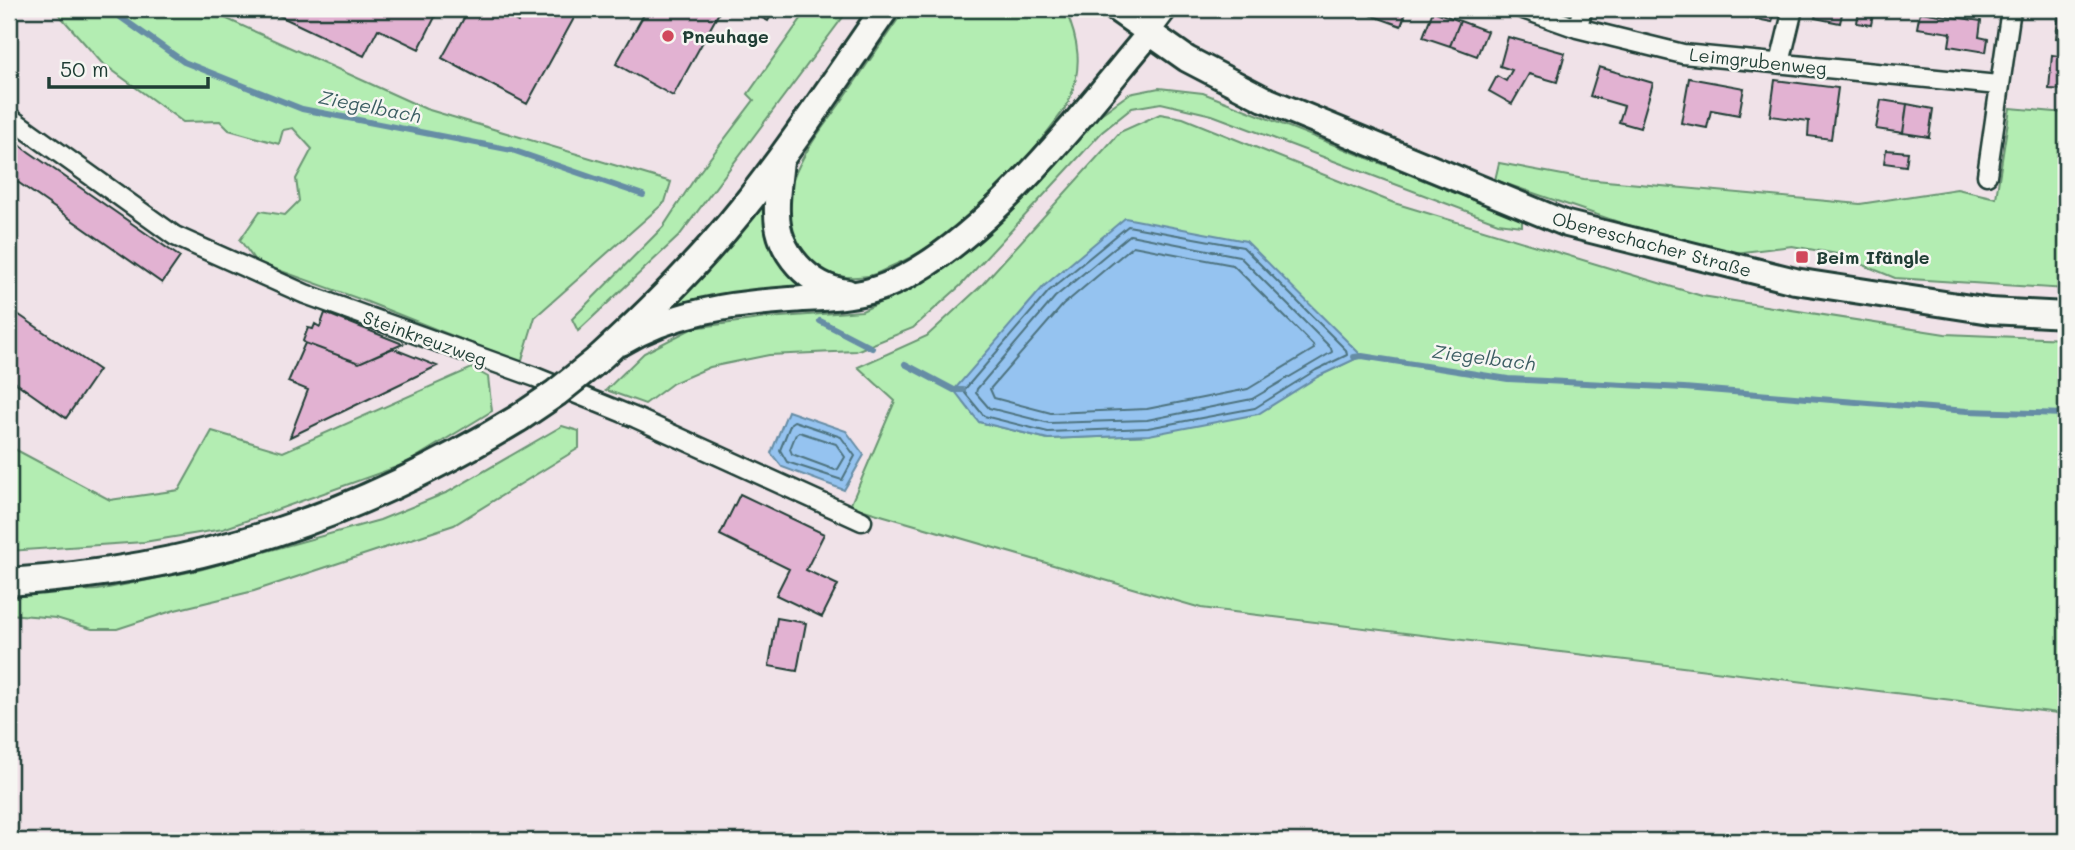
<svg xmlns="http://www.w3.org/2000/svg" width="2075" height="850" viewBox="0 0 2075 850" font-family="Mali,sans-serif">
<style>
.green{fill:#b3edb2;stroke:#699573;stroke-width:2;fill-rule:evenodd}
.water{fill:#95c3f0;stroke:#668da5;stroke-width:2}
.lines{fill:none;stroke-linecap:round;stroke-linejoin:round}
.shore{stroke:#4e737f;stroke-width:2}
.stream{stroke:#668da5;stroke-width:6}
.building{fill:#e2b2d2;stroke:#1f3d34;stroke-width:2}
.minor-casing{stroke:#1f3d34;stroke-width:23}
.secondary-casing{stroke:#1f3d34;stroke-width:30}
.primary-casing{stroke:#1f3d34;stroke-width:32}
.minor{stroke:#f6f6f2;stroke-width:18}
.secondary{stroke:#f6f6f2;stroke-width:24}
.primary{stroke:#f6f6f2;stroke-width:26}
.primary-bridge-casing{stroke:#1f3d34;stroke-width:32;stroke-linecap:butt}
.primary-bridge{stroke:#f6f6f2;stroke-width:26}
.poi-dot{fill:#d1495b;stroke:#f6f6f2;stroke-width:2.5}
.labels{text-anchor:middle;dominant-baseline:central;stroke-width:5;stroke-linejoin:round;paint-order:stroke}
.poi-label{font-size:18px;font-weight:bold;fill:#1f3d34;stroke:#f6f6f2;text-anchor:start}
.street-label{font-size:18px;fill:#1f3d34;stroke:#f6f6f2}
.water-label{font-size:19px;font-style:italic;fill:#3c5e63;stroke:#f6f6f2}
</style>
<rect width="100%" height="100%" fill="#f0e2e8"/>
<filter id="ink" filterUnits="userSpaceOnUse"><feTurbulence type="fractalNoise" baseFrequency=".0143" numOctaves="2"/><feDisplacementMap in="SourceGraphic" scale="14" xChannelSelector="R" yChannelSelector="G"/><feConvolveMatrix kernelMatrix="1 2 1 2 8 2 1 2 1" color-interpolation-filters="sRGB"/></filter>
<g filter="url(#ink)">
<path class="green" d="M54,9H205L426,109L671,182L665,202L535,317L521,363L365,301L256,262L240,240L260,211L285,215L299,201L296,179L312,149L293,128L283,130L279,144L229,130L220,121L183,122L101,62Z
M808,9H849L679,236L578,331L572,319L663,227L695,178L754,100L748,94Z
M905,9H1065C1079,41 1083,67 1069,101C1065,110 1057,119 1051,127C1010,181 956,239 892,266C885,269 876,275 868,276C803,286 772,228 796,172C807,147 823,127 839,105C861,73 883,41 905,9Z
M1159,88L1203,93L1522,219V226L1498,223L1212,115L1161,103L1132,108L1102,132L960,286L913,328L856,351L769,355L710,367L673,383L645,404L606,390L644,353L693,328L767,318L862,311L911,288L933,276L993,227L1045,176L1094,119L1129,94Z
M2010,108L2066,113V289L1895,278L1837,254L1792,246L1735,253L1624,224L1495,180L1499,163L1584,179L1860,204L1957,189L1996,198Z
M1160,114L1183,118L1394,203L1702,296L1945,334L2066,339V714L1201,608L850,506L895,401L858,367L927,336L980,287L1120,132ZM1361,356L1319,376L1149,435L1048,439L979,422Z
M767,195L823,292L671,312Z
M472,368L488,377L492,411L405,464L223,529L144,542L9,551V446L110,500L179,490L212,431L283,452Z
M562,426L579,431V448L454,525L254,591L175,610L117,629H92L56,618L9,614V594L98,590L199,570L380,520L448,492Z"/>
<path class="water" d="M1125,218L1246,241L1362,356L1319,376L1258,414L1149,435L1048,439L979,422L954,390L1044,286Z
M788,411L846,431L864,455L844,490L782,467L771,453Z"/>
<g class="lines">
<path class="shore" d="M1128,226L1243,247L1346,350L1347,355L1316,370L1255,408L1148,428L1048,432L984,416L965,393V389L1049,291Z
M1130,235L1239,256L1331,348L1332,352L1252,399L1147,420L1049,423L989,408L976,393L977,389L1055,297Z
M1133,246L1233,265L1313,345L1314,349L1248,389L1147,409L1051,413L994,398L990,389L1063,305Z
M794,421L841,437L855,456L842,480L787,462L780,450L791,423Z
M799,432L836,444L845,457L838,469L835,470L792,454L790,449L796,434Z"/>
<path class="stream" d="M109,9L184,62L302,109L512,150L643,195
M820,321L872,348
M1354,357L1362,356L1508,379L1684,388L1967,411L2066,414
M905,364L954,390H963"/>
</g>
<path class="building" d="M265,9H439L419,49L378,29L364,56Z
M469,9H493L518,22L525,9H579L527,104L442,58Z
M647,9H721L673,96L616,64Z
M745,9H775L768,21Z
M1354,9H1407L1401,26Z
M1743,9H1775L1772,22L1741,16Z
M1817,9H1843L1840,23L1815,18Z
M1859,9H1874L1871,25L1857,23Z
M2059,9H2066V39L2056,38Z
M1433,11L1460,21L1450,46L1423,37Z
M1920,12L1981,21L1979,37L1988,39L1986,52L1949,46L1951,33L1917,28Z
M1460,21L1487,31L1477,56L1450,46Z
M1508,37L1565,53L1557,82L1529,74L1512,104L1489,91L1497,76L1506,81L1512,70L1500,66Z
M2052,55L2066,57V90L2049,89Z
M1599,67L1653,83L1640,128L1619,122L1624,106L1590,96Z
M1689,78L1744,88L1739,115L1711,110L1707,128L1681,123Z
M1775,80L1838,88L1831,139L1808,136L1809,121L1770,116Z
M1881,100L1907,104L1903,133L1876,129Z
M1907,104L1933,109L1929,137L1903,133Z
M9,138L180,257L162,283L9,176Z
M1886,150L1908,152L1906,166L1884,163Z
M9,308L99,370L66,418L9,378Z
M325,313L403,344L359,363L305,343L303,341L308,328L313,329L315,324L320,327Z
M305,343L359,363L392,348L437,366L290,437L308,390L288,382Z
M740,494L824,534L806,570L838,585L822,617L776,595L789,569L720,535Z
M777,618L806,623L797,671L769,666Z"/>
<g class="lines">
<g class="minor-casing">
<path id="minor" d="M1523,9L1577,28L1683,54L1998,85
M1577,28L1583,9
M1149,34L1168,9
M1780,63L1793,9
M9,117L175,236L305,294L535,377L636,418L862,521
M1987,175L2011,9"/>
</g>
<g class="secondary-casing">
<path id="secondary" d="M1116,9L1187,59L1264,99L1567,224L1795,281L1990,311L2066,315
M781,158C780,176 776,195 777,213C777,252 809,287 847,292
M621,343C673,312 731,304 790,300C816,298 844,298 870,291C970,264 1083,112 1149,34"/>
</g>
<g class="primary-casing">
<path id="primary" d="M596,361C648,314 699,263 743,208C794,144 838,76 885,9
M9,582C202,569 354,518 519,418"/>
</g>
<use href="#minor" class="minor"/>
<use href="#secondary" class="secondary"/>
<use href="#primary" class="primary"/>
<g class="primary-bridge-casing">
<path id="primary-bridge" d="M519,418L556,393L596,361"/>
</g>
<use href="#primary-bridge" class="primary-bridge"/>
</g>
</g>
<g class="poi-dot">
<circle cx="668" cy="36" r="7"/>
<rect x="1795" y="250" width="14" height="14" rx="3.5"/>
</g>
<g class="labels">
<g class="poi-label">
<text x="682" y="36">Pneuhage</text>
<text x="1816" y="257">Beim Ifängle</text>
</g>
<g class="street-label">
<text transform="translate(1758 61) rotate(6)">Leimgrubenweg</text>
<text transform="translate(1652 244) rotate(15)">Obereschacher Straße</text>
<text transform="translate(425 338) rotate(20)">Steinkreuzweg</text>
</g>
<g class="water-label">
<text transform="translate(370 106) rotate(11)">Ziegelbach</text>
<text transform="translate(1484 357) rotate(7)">Ziegelbach</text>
</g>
</g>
<rect width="2075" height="850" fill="none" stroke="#f6f6f2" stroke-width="35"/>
<rect x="18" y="18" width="2040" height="815" fill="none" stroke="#1f3d34" stroke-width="2.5" filter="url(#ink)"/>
<path d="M49 77v10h159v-10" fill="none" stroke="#1f3d34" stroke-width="3.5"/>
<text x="60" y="77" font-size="21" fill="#1f3d34" stroke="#f6f6f2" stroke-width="5" paint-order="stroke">50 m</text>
</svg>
